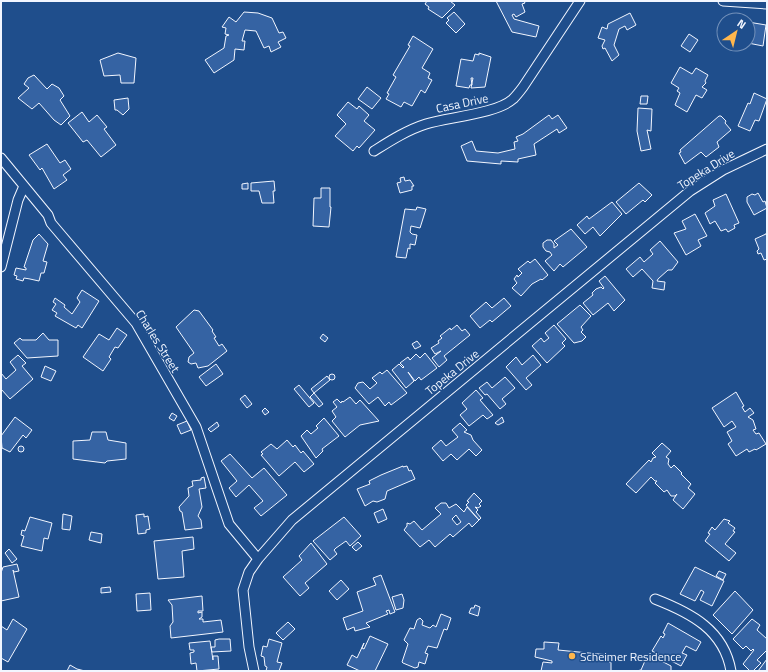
<svg xmlns="http://www.w3.org/2000/svg" width="768" height="672" viewBox="0 0 768 672" font-family="'Titillium Web',sans-serif">
<style>
.building{fill:#3563a3;stroke:#f2f6ff;fill-rule:evenodd}
.lines{fill:none;stroke-linecap:round;stroke-linejoin:round}
.minor-casing{stroke:#f2f6ff;stroke-width:11}
.minor{stroke:#1f4e8c;stroke-width:9}
.poi-dot{fill:#ffb74d;stroke:#1f4e8c;stroke-width:1.5}
.labels{text-anchor:middle;dominant-baseline:central;stroke-width:3;stroke-linejoin:round;paint-order:stroke}
.street-label{font-size:12px;fill:#f2f6ff;stroke:#1f4e8c}
.poi-label{font-size:12px;fill:#f2f6ff;stroke:#1f4e8c;text-anchor:start}
</style>
<rect width="100%" height="100%" fill="#1f4e8c"/>
<path class="building" d="M427,1H450L455,5L442,18L428,9L429,7L425,4Z
M496,1H524L525,3L522,4L525,12L516,17L514,14L512,15L514,19L539,26L536,37L512,32Z
M244,12L258,13L272,18L279,33L283,32L286,38L278,42L281,47L271,52L269,46L264,48L256,31L245,30L242,41H245L244,50L235,49L234,60L214,73L205,60L224,48L226,36L229,35L225,34L226,28L222,27L229,17L236,22Z
M454,12L465,24L456,33L446,23L449,20L447,18Z
M630,13L636,25L627,30L625,26L619,29L614,45L619,55L612,61L605,48L603,49L602,46L605,40L598,38L602,27L607,29L608,24Z
M748,22L766,25L763,46L748,43Z
M689,34L698,40L690,52L681,46Z
M413,36L433,49L422,68L430,73L428,78L432,80L425,93L421,90L412,106L404,102L401,107L386,99L389,94L387,93L396,77L393,75L410,46L408,45Z
M118,53L136,58L134,83H121L120,75L104,76L100,60Z
M479,53L491,57L485,87L471,88L473,78H471L472,85H470L469,88L456,86L461,59L473,61L475,54L479,55Z
M680,67L692,74L696,68L708,75L705,81L706,83L702,87L707,90L702,98L696,95L687,112L675,105L680,93L677,91L679,88L671,83Z
M34,75L47,89L52,84L59,88L64,96L60,100L70,116L61,125L54,120L39,103L32,109L18,98L29,88L24,84L28,78Z
M367,87L381,98L372,109L358,99Z
M754,93L767,99L759,121L755,120L750,131L738,126L748,103L750,104Z
M641,96H648L647,104H640Z
M128,98L129,109L123,115L117,110H115L114,100Z
M348,102L357,109L359,106L369,115L364,121L375,130L359,148L357,146L353,151L335,136L346,124L337,115Z
M638,108L652,109L651,131L647,130L651,149L641,151L637,131Z
M82,112L89,122L97,115L107,127L104,129L116,145L101,157L87,140L83,142L68,123Z
M549,115L552,119L558,115L567,128L559,133L557,129L534,144L536,155L518,159V162L501,161V164L467,161L461,146L472,141L476,151L498,153L515,149L514,142L518,141L516,137L523,134Z
M719,116H721L726,121L725,123L731,130L717,142L719,147L706,157L701,152L685,164L679,153L681,152L680,150Z
M47,144L60,163L65,160L71,169L63,175L67,180L54,189L42,168L40,170L29,155Z
M404,177L405,181L410,180L414,186H412V190L400,193L397,183L401,182L400,178Z
M274,181L275,191H273L274,203H262L259,191H251V183Z
M248,183V189H242V184Z
M639,183L652,195L645,202L643,200L626,214L616,202Z
M321,188H330V207H331L329,227L313,226L314,198H321Z
M758,193L763,202L765,201L767,208L754,215L747,202V197L752,194L755,195Z
M726,194L739,223L734,225L735,228L728,232L726,229L721,231L715,221L710,224L705,213L715,206L713,200Z
M612,202L622,214L600,236L593,227L585,234L577,225L587,216L589,219Z
M417,207L426,209L420,228L411,226L410,232L412,234L417,235L415,245L410,244V249L408,248L406,258L396,257L405,209L416,210Z
M695,214L707,236L698,240L701,246L686,255L674,233L686,229L682,221Z
M571,229L587,247L563,267L560,264L554,271L545,261L552,255L550,252L546,251L543,247V243L547,240H551L554,244V248L558,245L554,241Z
M767,231V259L764,260L761,253L758,254L757,251L759,249L755,239L766,234Z
M39,234L48,244L43,261L47,262L44,273H41L39,281L30,279L24,278L23,281L16,279L17,276L14,275L16,268L26,270V268L24,267L33,240Z
M660,241L678,262L672,270H668L658,279L657,281L665,282L664,290L652,288L653,281L642,269L633,277L626,269L640,257L644,262L653,254L650,250Z
M535,259L548,275L542,280L541,279L532,284L521,296L512,288L517,283L514,279L517,275L518,277L522,273L518,269L528,261L530,263Z
M605,276L625,300L614,311L608,303L593,315L583,303L593,295L592,293L596,289L601,287L603,289L604,288L599,281Z
M82,290L99,301L82,328L78,325L76,328L55,316L57,313L52,310L56,304L53,302L55,298L65,305L64,307L72,314L80,302L77,298Z
M504,298L511,306L492,322L490,320L480,328L470,316L486,302L492,308Z
M580,305L591,316L581,327L583,330L581,332L586,337L582,341L574,343L557,324Z
M194,310L199,311L213,330L212,331L216,337L214,338L219,346L222,344L227,351L208,366L198,368L196,363L191,364L188,362L189,357L194,353L176,327Z
M457,325L462,331L465,329L470,335L444,356L447,360L439,367L432,358L441,351L435,354L431,348L439,343L438,341L442,338L440,336L450,328L451,330Z
M554,325L566,339L562,343L565,346L547,363L532,346L541,338L544,342L549,338L545,333Z
M117,328L127,335L118,348L115,347L109,357L111,359L103,371L83,357L99,334L109,340Z
M43,333L49,340H58V356L27,358L14,343L20,338L22,340H36Z
M323,334L328,338L325,342L320,338Z
M417,341L421,346L415,349L412,344Z
M425,353L437,368L421,380L419,377L415,381L408,372L414,381L406,388L392,370L399,364L403,368L404,367L400,363L408,357L410,360L416,354L420,358Z
M18,355L26,363L22,366L33,379L10,399L1,389V373L6,379L16,370L10,362Z
M533,355L541,365L526,378L532,385L526,390L506,367L516,357L522,365Z
M216,364L223,374L206,386L199,377Z
M45,366L56,371L51,381L41,377Z
M387,370L407,393L391,405L389,402L385,406L378,397L369,404L355,388L358,383L363,382L370,389L377,383L372,378L380,372L382,374Z
M329 377a3 3 0 1 1 6 0a3 3 0 1 1-6 0Z
M327,376L330,380L314,393L311,389Z
M505,377L515,388L502,399L506,404L500,409L487,394L485,395L479,388L487,382L492,388Z
M299,385L314,403L309,407L294,389Z
M476,390L483,398L480,400L493,415L487,419L483,415L469,426L460,415L467,409L462,403Z
M736,392L744,406L742,407L745,412L750,408L754,413L748,417L753,420L756,429L753,430L756,434L759,433L766,444L756,450L755,449L749,452L747,449L736,456L728,444L732,441L727,432L736,427L732,421L724,427L712,408Z
M314,393L323,404L319,407L310,397Z
M245,395L252,404L247,408L240,399Z
M350,397L356,404L360,400L379,421L360,425L345,437L332,421L336,417L332,411L337,407L333,402L337,399L341,403L342,401L343,402Z
M265,408L269,412L265,415L262,411Z
M172,413L177,416L174,421L169,418Z
M15,417L32,430L26,438L23,435L10,452L2,448L1,436Z
M502,417L504,422L498,425L495,423Z
M324,418L339,436L322,449L323,451L316,458L301,436L307,430L311,434L318,428L316,426Z
M187,421L191,430L181,434L177,425Z
M217,422L219,426L211,432L208,429Z
M460,423L467,430L464,432L471,435L473,440L482,450L476,456L469,449L457,460L451,454L443,461L432,448L441,440L446,446L458,437L452,430Z
M92,432H106L108,440L126,443V459L107,461L105,463L73,459V441L90,440Z
M287,440L293,447L295,445L301,453L303,451L314,464L304,472L295,462L279,476L261,455L263,454L261,452L271,444L277,449Z
M662,443L671,451L666,457L669,459L668,464L671,468L674,465L682,473L681,474L691,484L688,488L695,494L683,509L673,500L677,494L675,496H671L667,490L664,492L655,483L657,481H655L651,477L636,493L626,484L649,460L651,462L653,458L656,457L652,453Z
M18 449a3 3 0 1 1 6 0a3 3 0 1 1-6 0Z
M230,454L252,478L264,468L287,495L261,516L254,508L263,501L249,485L236,497L229,488L237,481L221,461Z
M403,466V467L407,466L409,471L411,470L415,479L387,491L385,499L377,502L373,501L365,506L357,489L370,484L369,481L381,475Z
M204,477L206,488L199,489L202,507L198,516L201,520L202,528L185,530L182,512L180,511L179,507L189,496L188,488L193,486L192,481L201,480V478Z
M474,493L482,501L479,504L481,506L478,508L475,507L478,510L476,512L481,518L479,520L466,505L469,502L467,501Z
M441,503H446L449,508L456,504L464,512L467,507L479,520L472,527L469,523L453,537L450,534L435,547L429,540L420,547L404,530L407,526V523L410,524L414,521L422,530L441,514L435,508ZM456,515L461,522L457,525L452,519Z
M383,509L387,519L378,523L374,513Z
M63,514L72,516L70,530L62,529Z
M144,514V517L148,516L150,529L146,530V533L138,534L136,515Z
M30,517L52,523L48,539L44,538L42,551L21,546L24,536L21,535L22,530L25,531Z
M344,517L361,536L350,546L346,541L336,548L334,550L337,554L330,560L313,541Z
M724,519L730,521L728,523L735,528L733,531L735,532L725,544L736,553L729,561L705,541L710,534L708,533L712,527L715,530Z
M91,532L102,534L101,543L89,540Z
M193,537L194,549L182,551L184,577L158,579L154,541Z
M358,542L362,546L356,551L352,547Z
M311,543L327,564L305,583L309,588L300,596L283,577L302,560L299,556Z
M9,549L17,559L12,563L5,553Z
M17,564L19,571L14,572L13,570L19,597L1,601V573L3,567Z
M695,567L724,581L712,606L700,600L704,592L701,590L695,601L680,594Z
M719,571L726,574L723,580L716,576Z
M381,575L395,612L390,614L389,610L386,611L388,614L366,623L370,627L355,631L354,627L347,630L343,618L363,611L357,592L376,585L373,578Z
M341,580L349,589L337,600L329,591Z
M110,587L111,592L101,593V588Z
M735,591L753,610L732,634L713,615Z
M150,593L151,610L137,611L136,594Z
M402,594L404,600L403,608L396,610L392,597Z
M202,596L203,611H198V613L202,612V617L199,619H203V622L221,620L223,632L171,638L170,626L173,622L172,605L168,600Z
M475,605L480,607L478,616L469,613L471,608H474Z
M441,614L451,618L447,630L444,629L437,648L428,646L425,653L428,654L425,664L419,662L418,667L415,668L403,663L402,662L408,644L404,640L410,628L414,629L417,620L420,618L423,621L422,625L430,628L433,625L436,627Z
M13,619L27,629L8,662L1,658V626L7,630Z
M752,619L760,625L757,630L767,639V650L757,660L761,663L753,671H750L743,664L754,650L753,649L751,651L746,646L743,649L733,639Z
M288,622L295,629L283,640L276,633Z
M668,623L701,642L696,651L686,646L682,653L687,655L681,666L652,651L661,636L663,638L665,634L663,633Z
M370,636L388,644L375,671H360L347,665L352,655L357,658L364,643L362,648L364,649Z
M219,639H230L231,651L212,652L211,647H215V640Z
M269,639L282,643L277,662L282,663L279,671H266L267,667L265,666L264,657L261,656L263,646L267,647Z
M210,641L213,660V656H218L219,669L197,671L196,663L191,664L190,653L194,652V650H190L189,643Z
M544,642L559,643L558,650L609,655V662H611V671H541L543,662L552,663V661L535,657L536,649H544Z
M648,654L671,666V671H636L641,670Z
M767,659V671H758Z
M70,665L77,669L85,671H67Z"/>
<g class="lines">
<g class="minor-casing">
<path id="minor" d="M723,1L767,4
M374,151C390,141 407,130 426,124C449,117 496,114 513,99C517,95 520,91 523,87L580,1
M1,158L48,215L51,223L136,323L196,427L229,524L258,559
M1,267L18,200L24,186
M655,599C691,613 724,630 731,671
M254,671L249,647L243,590L249,572L258,559L292,520L690,191L723,170L767,149"/>
</g>
<use href="#minor" class="minor"/>
</g>
<circle class="poi-dot" cx="572" cy="656" r="4"/>
<g class="labels">
<g class="street-label">
<text transform="translate(462 103) rotate(-12)">Casa Drive</text>
<text transform="translate(706 169) rotate(-32)">Topeka Drive</text>
<text transform="translate(158 341) rotate(58)">Charles Street</text>
<text transform="translate(452 372) rotate(-39)">Topeka Drive</text>
</g>
<g class="poi-label">
<text x="580" y="656">Scheimer Residence</text>
</g>
</g>
<rect width="768" height="672" fill="none" stroke="#f2f6ff" stroke-width="4"/>
<g transform="translate(736 32) rotate(35)"><circle r="19" fill="#1f4e8c" stroke="#7391ba"/>
<path d="M0-3L7 15L0 10L-7 15Z" fill="#ffb74d"/>
<text y="-6" font-size="11" font-weight="bold" text-anchor="middle" fill="#f2f6ff">N</text>
</g>
</svg>
